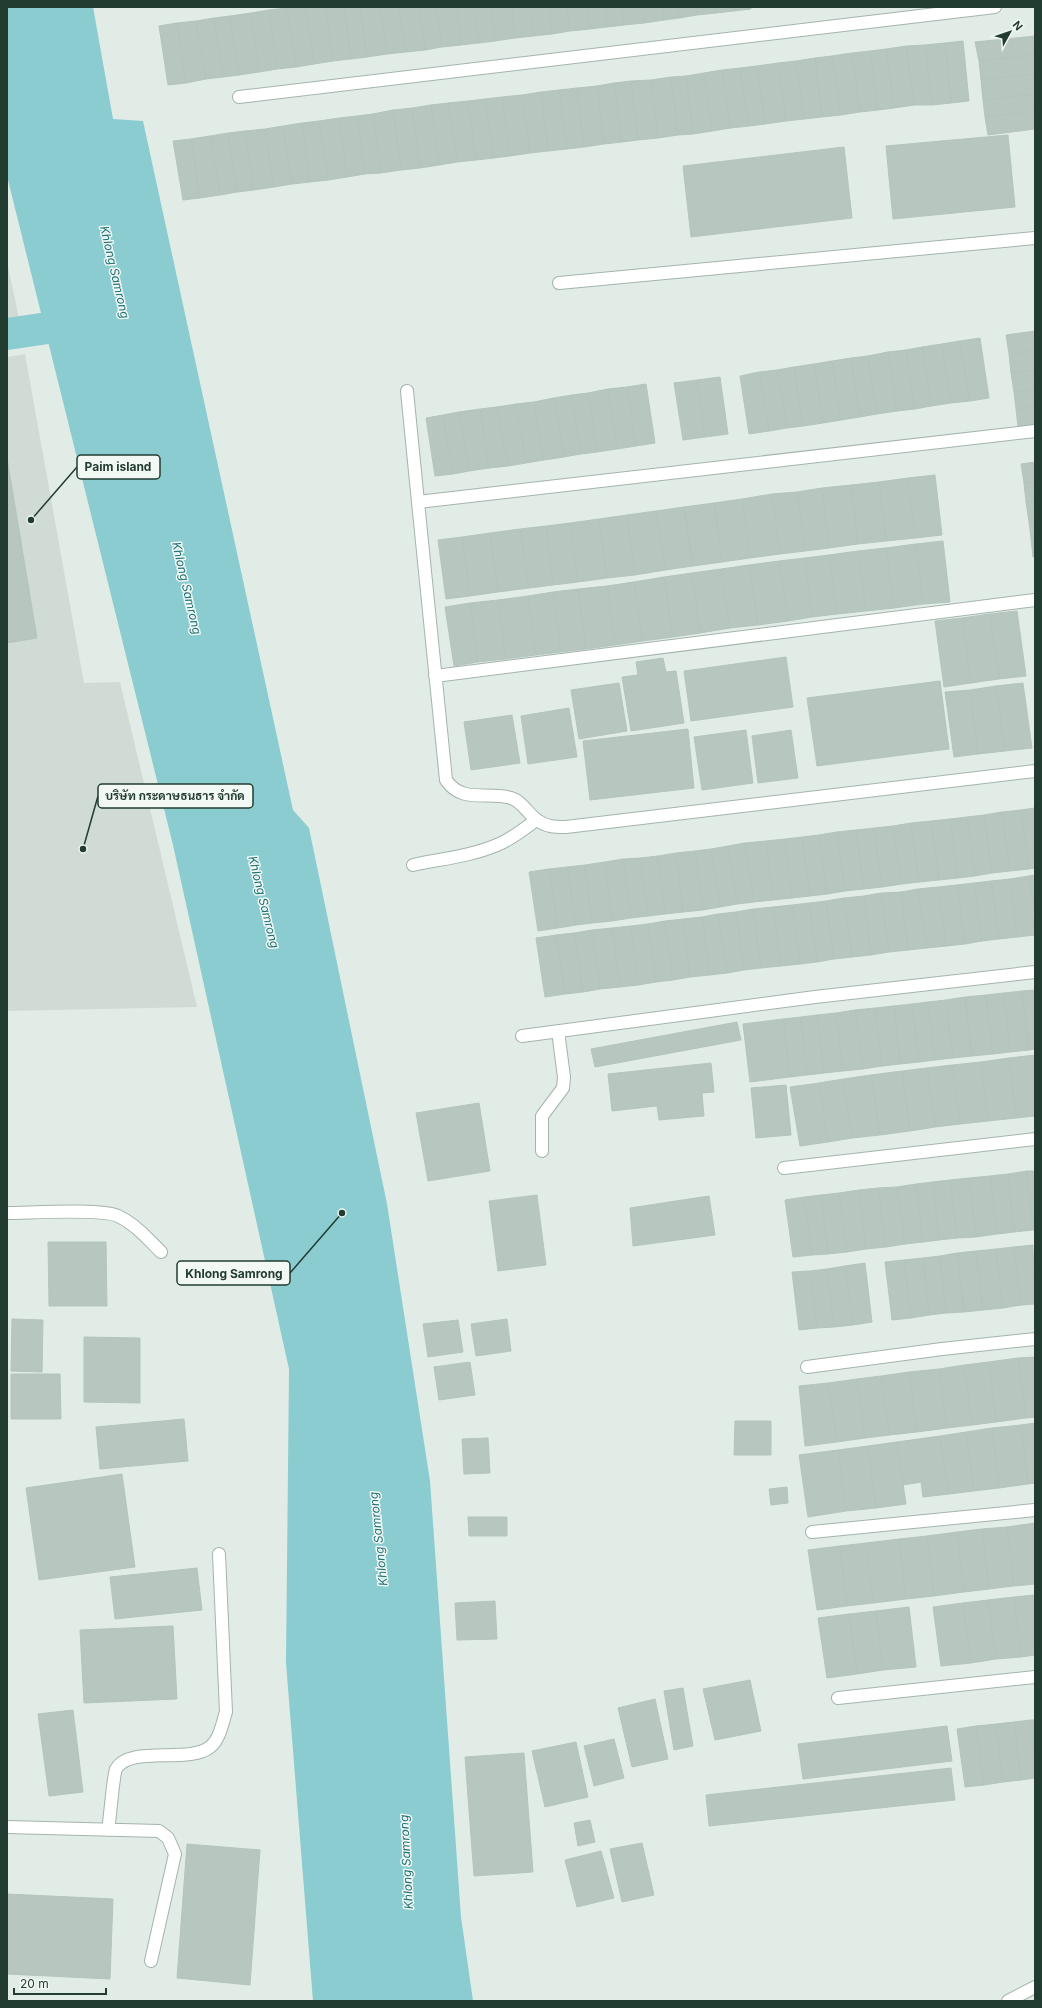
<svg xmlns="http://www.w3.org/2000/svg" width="1042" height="2008" viewBox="0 0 1042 2008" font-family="Inter,Sarabun,sans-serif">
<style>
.built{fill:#d0dbd5}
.water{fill:#8accd0}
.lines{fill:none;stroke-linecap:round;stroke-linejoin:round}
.canal{stroke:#8accd0;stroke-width:32}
.building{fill:#b7c6bf;stroke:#b4c5bc}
.minor-casing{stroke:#a4b4ac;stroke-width:14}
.minor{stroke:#fff;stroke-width:12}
.labels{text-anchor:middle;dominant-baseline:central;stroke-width:3;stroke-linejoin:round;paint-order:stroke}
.water-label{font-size:12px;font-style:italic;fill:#1d7177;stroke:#f2f8f4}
.leader{fill:none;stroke:#223c32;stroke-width:1.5}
.callout-dot{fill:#223c32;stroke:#f2f8f4;stroke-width:1.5}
.callout{fill:#f2f8f4;stroke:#223c32;stroke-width:1.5}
.callout-label{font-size:12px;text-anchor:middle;font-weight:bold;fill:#223c32}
</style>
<rect width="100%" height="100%" fill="#e1ece6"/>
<path class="built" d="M7,262L22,332L7,335Z
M25,354L84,683L120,682L197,1007L7,1011V357Z"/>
<path class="water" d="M7,7H93L113,119L143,121L293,810L309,828L387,1204L430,1481L461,1917L473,2001H313L286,1663L289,1369L173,845L7,176Z"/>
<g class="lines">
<path class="canal" d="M7,334L89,322"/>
</g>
<path class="building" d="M305,7L314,64L296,67L287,8Z
M305,7H325L333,61L314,64Z
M325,7H344L351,59L333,61Z
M344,7H360L367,57L351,59Z
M360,7H380L387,54L367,57Z
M380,7H399L406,52L387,54Z
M399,7H419L425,50L406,52Z
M419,7H436L442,47L425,50Z
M436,7H457L461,45L442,47Z
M457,7H474L479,43L461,45Z
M474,7H491L495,41L479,43Z
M491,7H512L515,38L495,41Z
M512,7H530L534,36L515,38Z
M530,7H549L552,34L534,36Z
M549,7H567L570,31L552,34Z
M567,7H587L590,29L570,31Z
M587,7H605L607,27L590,29Z
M605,7H621L624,25L607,27Z
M621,7H642L644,23L624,25Z
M642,7H662L664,20L644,23Z
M662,7H677L679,18L664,20Z
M677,7H696L697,15L679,18Z
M696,7H715L716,13L697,15Z
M715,7H734V11L716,13Z
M734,7H751V9L734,11Z
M287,8L296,67L277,69L269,10Z
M269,10L277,69L259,72L251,13Z
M251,13L259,72L239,75L230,16Z
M230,16L239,75L223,77L214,18Z
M214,18L223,77L206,79L196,21Z
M196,21L206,79L186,83L177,23Z
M177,23L186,83L168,85L159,26Z
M1035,36V55L979,61L975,42Z
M963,41L969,101L951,103L945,43Z
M945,43L951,103L932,105L925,45Z
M925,45L932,105H914L906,46Z
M906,46L914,105L894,108L886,49Z
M886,49L894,108L878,110L870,51Z
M870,51L878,110L860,112L852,53Z
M852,53L860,112L841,115L832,56Z
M1035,55V74L981,80L979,61Z
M832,56L841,115L822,117L815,58Z
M815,58L822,117L804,119L796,61Z
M796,61L804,119L786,121L778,63Z
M778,63L786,121L765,124L757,66Z
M757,66L765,124L749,126L740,68Z
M740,68L749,126L731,128L722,70Z
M722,70L731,128L712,131L704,73Z
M704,73L712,131L693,134L686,76Z
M1035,74V94L983,100L981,80Z
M686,76L693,134L678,135L671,77Z
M671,77L678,135L658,138L651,80Z
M651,80L658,138L638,140L631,81Z
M631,81L638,140L622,142L614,83Z
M614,83L622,142L604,144L597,86Z
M597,86L604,144L584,147L577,88Z
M577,88L584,147L567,149L559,90Z
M559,90L567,149L548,151L541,92Z
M541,92L548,151L530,153L522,95Z
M1035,94V111L985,117L983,100Z
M522,95L530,153L510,156L502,97Z
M502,97L510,156L494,158L485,99Z
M485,99L494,158L476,160L468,101Z
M468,101L476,160L457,162L448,103Z
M448,103L457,162L439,165L431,105Z
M431,105L439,165L420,168L412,108Z
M412,108L420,168L401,170L393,110Z
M393,110L401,170L381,173L373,114Z
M1035,111V129L988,135L985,117Z
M373,114L381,173L365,174L357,116Z
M357,116L365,174L347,177L339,118Z
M339,118L347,177L328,180L319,121Z
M319,121L328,180L310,182L302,123Z
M302,123L310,182L292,184L283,126Z
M283,126L292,184L274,187L265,129Z
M265,129L274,187L254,190L245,131Z
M245,131L254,190L237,192L228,133Z
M228,133L237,192L220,195L210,136Z
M1008,135L1015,207L893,219L886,146Z
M210,136L220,195L200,198L191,139Z
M191,139L200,198L183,200L173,141Z
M844,147L852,218L691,237L683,166Z
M1035,331V351L1009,354L1006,335Z
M980,338L989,398L970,401L960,341Z
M960,341L970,401L951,403L942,344Z
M942,344L951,403L931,406L922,347Z
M922,347L931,406L915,409L906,350Z
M906,350L915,409L897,411L888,352Z
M1035,351V370L1011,373L1009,354Z
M888,352L897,411L877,414L868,356Z
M868,356L877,414L860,417L851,358Z
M851,358L860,417L841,420L832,361Z
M832,361L841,420L823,423L814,364Z
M814,364L823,423L803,426L794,367Z
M794,367L803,426L787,428L777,370Z
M777,370L787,428L769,431L759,372Z
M1035,370V390L1014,392L1011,373Z
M759,372L769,431L749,434L740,376Z
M720,377L728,434L705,437L697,380Z
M697,380L705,437L683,440L674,383Z
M646,384L655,443L636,446L627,387Z
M627,387L636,446L617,449L608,389Z
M608,389L617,449L597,452L588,393Z
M1035,390V407L1016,409L1014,392Z
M588,393L597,452L581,454L572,395Z
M572,395L581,454L564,457L554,398Z
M554,398L564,457L544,460L534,402Z
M534,402L544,460L526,463L516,404Z
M516,404L526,463L508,466L497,407Z
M497,407L508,466L489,468L480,409Z
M1035,407V425L1018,427L1016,409Z
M480,409L489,468L469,471L459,412Z
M459,412L469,471L453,474L443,415Z
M443,415L453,474L435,476L426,418Z
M7,458L37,638L7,643Z
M1035,462V482L1024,483L1021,464Z
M935,475L942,535L915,538L908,478Z
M908,478L915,538L886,541L879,482Z
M879,482L886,541L858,544L851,485Z
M1035,482V501L1026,502L1024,483Z
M851,485L858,544L829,548L822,488Z
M822,488L829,548L805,551L797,492Z
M797,492L805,551L780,554L772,494Z
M772,494L780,554L750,558L742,499Z
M742,499L750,558L722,562L714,503Z
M1035,501V521L1029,522L1026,502Z
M714,503L722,562L693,566L684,507Z
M684,507L693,566L665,570L656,511Z
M656,511L665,570L635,575L627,515Z
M627,515L635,575L607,578L599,519Z
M599,519L607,578L578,582L570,523Z
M1035,521V538H1031L1029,522Z
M570,523L578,582L553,585L546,526Z
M546,526L553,585L529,588L520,529Z
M520,529L529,588L498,592L490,533Z
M490,533L498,592L470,596L462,537Z
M462,537L470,596L446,599L438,540Z
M1031,538H1035V556L1033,557Z
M943,541L950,602L923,604L916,544Z
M916,544L923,604L894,608L886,548Z
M886,548L894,608L866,611L858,551Z
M858,551L866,611L837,614L829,555Z
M829,555L837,614L812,617L805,558Z
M805,558L812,617L788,621L779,561Z
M779,561L788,621L758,625L749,565Z
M749,565L758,625L730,628L721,569Z
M721,569L730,628L700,633L692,573Z
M692,573L700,633L673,637L664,577Z
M664,577L673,637L643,641L634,582Z
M634,582L643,641L615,645L607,586Z
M607,586L615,645L586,649L578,589Z
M578,589L586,649L561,652L553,592Z
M553,592L561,652L536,655L528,596Z
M528,596L536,655L506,659L498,600Z
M498,600L506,659L478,662L470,603Z
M470,603L478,662L454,666L445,607Z
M1017,611L1026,676L999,679L990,614Z
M990,614L999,679L971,683L962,618Z
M962,618L971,683L944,687L935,621Z
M786,657L793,707L691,721L684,671Z
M663,658L666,672L676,671L684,723L631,731L622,677L638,675L636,662Z
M940,681L949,749L817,766L807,698Z
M619,683L627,731L579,739L571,690Z
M1023,683L1032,748L1005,751L996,686Z
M996,686L1005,751L978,754L970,690Z
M970,690L978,754L954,757L945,692Z
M569,708L577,757L528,764L521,716Z
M512,715L520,763L471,770L464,722Z
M688,729L694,788L590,800L583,741Z
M746,730L753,783L702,790L694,737Z
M791,730L798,778L758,783L752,736Z
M1035,808V868L1029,869L1021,810Z
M1021,810L1029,869L1010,871L1002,812Z
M1002,812L1010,871L992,873L984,815Z
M984,815L992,873L975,876L967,817Z
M967,817L975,876L958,878L950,819Z
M950,819L958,878L939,880L931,821Z
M931,821L939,880L919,882L911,823Z
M911,823L919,882L902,884L893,826Z
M893,826L902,884L882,887L874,828Z
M874,828L882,887L864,889L856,830Z
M856,830L864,889L845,891L837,832Z
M837,832L845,891L827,894L819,835Z
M819,835L827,894L810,896L802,837Z
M802,837L810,896L792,898L785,839Z
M785,839L792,898L773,900L766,841Z
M766,841L773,900L754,902L745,843Z
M745,843L754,902L737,904L728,846Z
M728,846L737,904L720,907L711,849Z
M711,849L720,907L703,910L695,851Z
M695,851L703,910L683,912L676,853Z
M676,853L683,912L665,914L658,856Z
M658,856L665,914L648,916L640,858Z
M640,858L648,916L631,918L623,859Z
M623,859L631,918L612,921L605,862Z
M605,862L612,921L592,923L585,865Z
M585,865L592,923L576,925L567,867Z
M567,867L576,925L558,928L549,869Z
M549,869L558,928L538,931L529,872Z
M1035,875V922L1029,876Z
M1029,876L1035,935L1017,937L1010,879Z
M1010,879L1017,937L999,939L991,881Z
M991,881L999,939L982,941L974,883Z
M974,883L982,941L965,944L957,885Z
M957,885L965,944L946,946L938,887Z
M938,887L946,946L927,948L918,889Z
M918,889L927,948L908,950L901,892Z
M901,892L908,950L889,952L881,893Z
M881,893L889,952L871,955L864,896Z
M864,896L871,955L852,957L844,898Z
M844,898L852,957L834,959L826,901Z
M826,901L834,959L817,962L809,903Z
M809,903L817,962L800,964L792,905Z
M792,905L800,964L781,966L773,907Z
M773,907L781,966L761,968L753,909Z
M753,909L761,968L744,970L736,912Z
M736,912L744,970L727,973L718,914Z
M718,914L727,973L710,975L702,917Z
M702,917L710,975L690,977L683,919Z
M683,919L690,977L673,980L665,921Z
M665,921L673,980L656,982L648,924Z
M648,924L656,982L638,985L631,926Z
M631,926L638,985L620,987L612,928Z
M612,928L620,987L600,989L592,930Z
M592,930L600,989L583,992L574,933Z
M574,933L583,992L565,994L556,935Z
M556,935L565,994L545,997L536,938Z
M1035,990V1049L1029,1050L1022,991Z
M1022,991L1029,1050L1010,1052L1004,993Z
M1004,993L1010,1052L993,1054L986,995Z
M986,995L993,1054L972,1056L965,997Z
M965,997L972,1056L953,1058L946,1000Z
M946,1000L953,1058L935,1060L928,1002Z
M928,1002L935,1060L919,1062L912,1004Z
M912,1004L919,1062L900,1064L894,1006Z
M894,1006L900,1064L882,1066L875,1008Z
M875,1008L882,1066L863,1069L855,1010Z
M855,1010L863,1069L843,1071L836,1013Z
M836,1013L843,1071L824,1073L817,1015Z
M817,1015L824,1073L807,1075L801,1017Z
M801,1017L807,1075L790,1077L783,1019Z
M783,1019L790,1077L750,1082L743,1024Z
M737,1022L741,1040L595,1067L591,1049Z
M1035,1055V1116L1016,1118L1009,1058Z
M1009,1058L1016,1118L988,1121L981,1062Z
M981,1062L988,1121L960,1124L952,1065Z
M711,1063L714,1092L702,1093L704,1116L659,1120L657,1106L612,1111L608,1074Z
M952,1065L960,1124L935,1127L927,1068Z
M927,1068L935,1127L910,1131L902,1071Z
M902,1071L910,1131L880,1135L871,1075Z
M871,1075L880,1135L852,1138L843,1079Z
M843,1079L852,1138L828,1142L819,1083Z
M819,1083L828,1142L800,1146L790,1087Z
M786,1085L791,1135L756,1138L751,1088Z
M479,1103L490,1171L428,1181L416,1113Z
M1027,1171L1033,1230L1014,1232L1008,1174Z
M1027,1171H1035V1230H1033Z
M1008,1174L1014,1232L997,1234L990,1176Z
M990,1176L997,1234L976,1237L969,1178Z
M969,1178L976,1237L957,1238L950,1180Z
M950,1180L957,1238L939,1240L933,1182Z
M933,1182L939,1240L923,1242L916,1184Z
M916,1184L923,1242L905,1244L897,1187Z
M897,1187L905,1244L886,1247L878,1188Z
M878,1188L886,1247L866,1249L859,1190Z
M859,1190L866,1249L847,1252L839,1193Z
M839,1193L847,1252L828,1254L821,1195Z
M537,1195L546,1265L498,1271L489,1201Z
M821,1195L828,1254L812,1255L804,1197Z
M709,1196L715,1235L633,1246L630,1208Z
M804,1197L812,1255L793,1257L785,1200Z
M48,1242H106L107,1306H49Z
M1033,1245L1035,1304L1021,1305L1014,1247Z
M1014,1247L1021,1305L1003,1308L996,1249Z
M996,1249L1003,1308L983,1310L976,1251Z
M976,1251L983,1310L964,1312L957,1253Z
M957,1253L964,1312L946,1313L940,1256Z
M940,1256L946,1313L929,1315L923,1258Z
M923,1258L929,1315L911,1318L904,1260Z
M904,1260L911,1318L892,1320L885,1262Z
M865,1263L872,1322L853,1325L845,1266Z
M845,1266L853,1325L834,1327L827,1269Z
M827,1269L834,1327L817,1328L810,1271Z
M810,1271L817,1328L799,1330L792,1272Z
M12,1319L43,1320L42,1372L11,1371Z
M507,1319L511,1351L476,1356L471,1324Z
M458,1320L463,1352L428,1357L423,1324Z
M84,1337L140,1338V1403L84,1402Z
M1035,1357V1417L1026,1418L1018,1358Z
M1018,1358L1026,1418L996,1422L989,1362Z
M470,1362L475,1395L439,1400L434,1367Z
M989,1362L996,1422L972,1425L964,1365Z
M964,1365L972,1425L947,1428L939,1369Z
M939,1369L947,1428L917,1432L909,1372Z
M909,1372L917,1432L889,1435L881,1376Z
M11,1374H60L61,1419H11Z
M881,1376L889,1435L865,1438L857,1379Z
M857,1379L865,1438L837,1442L828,1383Z
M828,1383L837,1442L805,1446L799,1386Z
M184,1419L188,1461L100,1469L96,1427Z
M735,1421H771V1455H734Z
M1035,1423V1483L1028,1484L1021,1425Z
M1021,1425L1028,1484L999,1488L992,1428Z
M992,1428L999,1488L974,1491L966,1432Z
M966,1432L974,1491L949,1494L940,1436Z
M940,1436L949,1494L923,1497L921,1482L903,1485L897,1442Z
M488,1438L490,1473L464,1474L462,1439Z
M897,1442L906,1504L876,1508L868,1446Z
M868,1446L876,1508L846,1511L838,1450Z
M838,1450L846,1511L808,1517L799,1455Z
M122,1474L135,1567L39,1580L26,1488Z
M787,1487L788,1503L771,1505L769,1489Z
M468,1517H507V1536H469Z
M1035,1523V1584L1014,1586L1007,1527Z
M1007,1527L1014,1586L989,1589L982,1529Z
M982,1529L989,1589L964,1592L957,1532Z
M957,1532L964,1592L934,1596L927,1536Z
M927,1536L934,1596L906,1599L899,1539Z
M899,1539L906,1599L873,1603L866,1543Z
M866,1543L873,1603L847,1606L840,1546Z
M840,1546L847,1606L817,1610L808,1550Z
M197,1568L202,1610L115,1619L110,1577Z
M1035,1595V1655L1021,1657L1014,1597Z
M1014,1597L1021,1657L996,1659L988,1600Z
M988,1600L996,1659L971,1663L963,1603Z
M495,1601L497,1639L457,1640L455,1603Z
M963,1603L971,1663L941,1666L933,1607Z
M909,1607L916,1667L883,1670L876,1611Z
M876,1611L883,1670L857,1674L849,1614Z
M849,1614L857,1674L827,1678L818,1618Z
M173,1626L177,1699L84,1703L80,1630Z
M750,1680L761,1731L715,1740L703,1689Z
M683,1688L693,1746L674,1750L664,1691Z
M655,1699L668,1759L632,1767L618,1708Z
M73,1710L83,1792L49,1796L38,1714Z
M1031,1720L1035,1758V1778L1021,1780L1014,1722Z
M1031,1720H1035V1758Z
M1014,1722L1021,1780L1003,1782L996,1724Z
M996,1724L1003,1782L984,1785L976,1726Z
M947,1726L952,1761L803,1779L798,1744Z
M976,1726L984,1785L965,1787L957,1729Z
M614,1739L624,1778L594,1786L584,1746Z
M576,1742L588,1797L545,1807L532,1751Z
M524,1753L533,1872L474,1876L465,1757Z
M951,1768L955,1800L709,1826L706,1795Z
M590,1820L595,1842L578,1846L574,1823Z
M642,1843L654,1895L622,1902L610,1849Z
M187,1844L260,1850L250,1985L177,1978Z
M601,1851L614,1898L577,1907L565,1860Z
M7,1894L113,1899L110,1979L7,1974Z"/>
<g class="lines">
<g class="minor-casing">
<path id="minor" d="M239,97L995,7
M559,283L1035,238
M407,391L418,502L1035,431
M418,502L446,780C462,804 487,791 511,798C522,801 528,814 537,820C546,827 555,827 566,827L1035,771
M435,676L1035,600
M413,865C441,859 471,856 497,845C512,839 524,829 536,820
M522,1036L815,997L1035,972
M542,1151V1116L563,1088L564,1077L558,1031
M784,1168L1035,1139
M7,1213C30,1213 101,1208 118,1216C135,1224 148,1239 161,1252
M807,1367L942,1349L1035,1339
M812,1532L1035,1510
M838,1698L1035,1677
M7,1827L159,1831L168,1838L175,1854L151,1961
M108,1830C110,1820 113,1776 116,1769C129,1745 189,1764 210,1747C220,1739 222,1724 226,1712L219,1554
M1008,2001L1035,1987"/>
</g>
<use href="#minor" class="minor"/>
</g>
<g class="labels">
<g class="water-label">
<text transform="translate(115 272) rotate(77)">Khlong Samrong</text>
<text transform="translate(187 588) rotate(77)">Khlong Samrong</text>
<text transform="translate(264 902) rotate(76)">Khlong Samrong</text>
<text transform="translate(378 1539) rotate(-96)">Khlong Samrong</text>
<text transform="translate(406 1862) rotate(-93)">Khlong Samrong</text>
</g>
</g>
<path class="leader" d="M31 520L77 467M83 849L98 796M342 1213L290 1273"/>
<g class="callout-dot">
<circle cx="31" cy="520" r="4"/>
<circle cx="83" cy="849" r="4"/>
<circle cx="342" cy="1213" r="4"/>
</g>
<g class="callout">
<rect x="77" y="455" width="83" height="24" rx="4"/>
<rect x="98" y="784" width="155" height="24" rx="4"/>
<rect x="177" y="1261" width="113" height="24" rx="4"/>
</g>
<g class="callout-label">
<text x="118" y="471">Paim island</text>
<text x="175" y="800">บริษัท กระดาษธนธาร จำกัด</text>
<text x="234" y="1278">Khlong Samrong</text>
</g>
<rect width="1042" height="2008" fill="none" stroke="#223c32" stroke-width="16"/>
<g transform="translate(1010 32) rotate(50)" stroke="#f2f8f4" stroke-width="3" paint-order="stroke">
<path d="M0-3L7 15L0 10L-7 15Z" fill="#223c32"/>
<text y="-6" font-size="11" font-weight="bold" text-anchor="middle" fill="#223c32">N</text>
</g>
<path d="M14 1988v6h92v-6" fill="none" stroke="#223c32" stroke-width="2"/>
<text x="20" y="1988" font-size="12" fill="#223c32" stroke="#f2f8f4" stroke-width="3" paint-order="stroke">20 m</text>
</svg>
